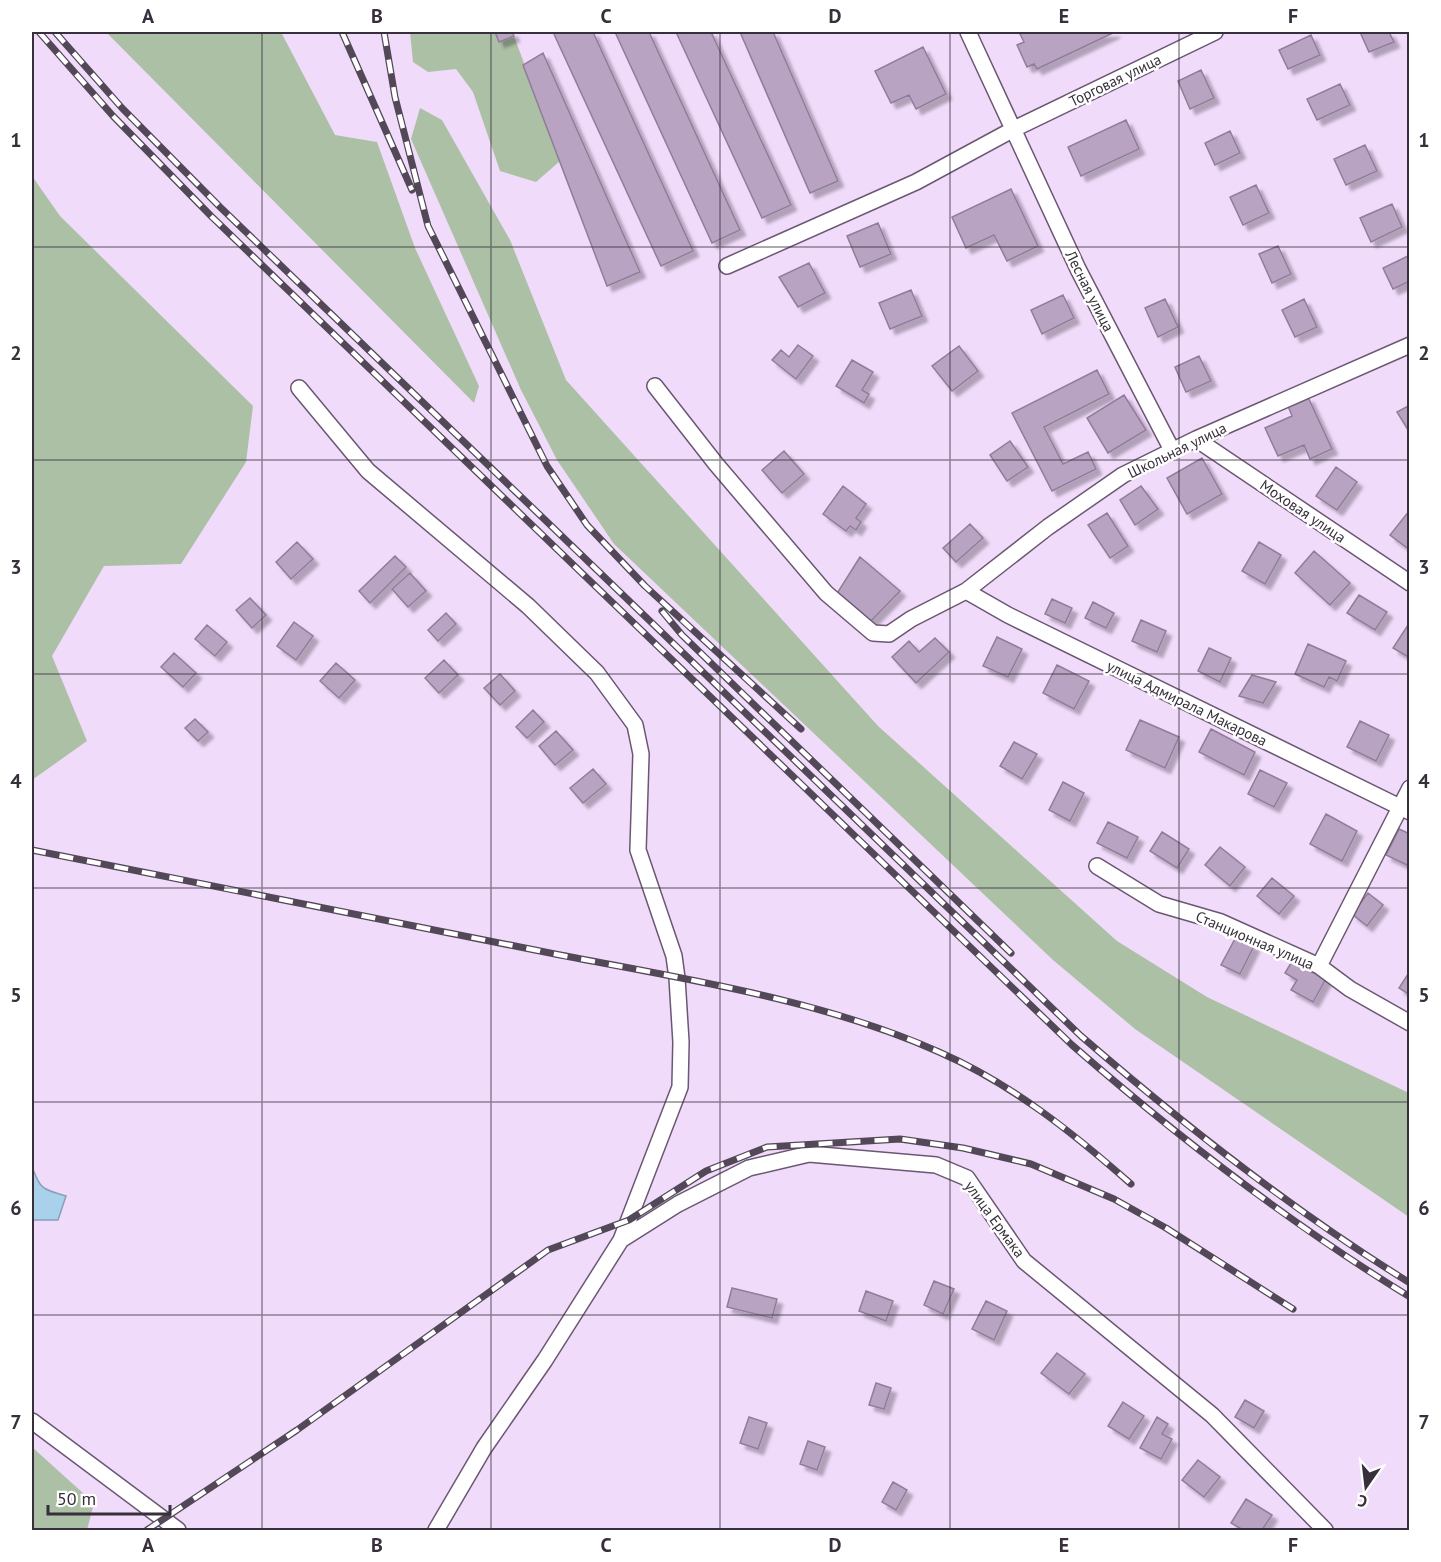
<svg xmlns="http://www.w3.org/2000/svg" width="1441" height="1562" viewBox="0 0 1441 1562" font-family="'PT Sans',sans-serif">
<style>
.green{fill:#acc0a6}
.water{fill:#a9d1eb;stroke:#87a0b6;stroke-width:1.5}
.building{fill:#b8a3c2;stroke:#917d99;stroke-width:1.5;filter:url(#shadow)}
.lines{fill:none;stroke-linecap:round;stroke-linejoin:round}
.minor-casing{stroke:#6a5772;stroke-width:18}
.minor{stroke:#fff;stroke-width:15}
.rail-casing{stroke:#524857;stroke-width:7}
.rail{stroke:#fff;stroke-width:4.5;stroke-dasharray:14;stroke-linecap:butt}
.grid{fill:none;stroke:#372f3b;stroke-width:1.5;stroke-opacity:0.55}
.labels{text-anchor:middle;dominant-baseline:central;stroke-width:5;stroke-linejoin:round;paint-order:stroke}
.street-label{font-size:15px;fill:#372f3b;stroke:#fff}
.neatline{fill:none;stroke:#372f3b;stroke-width:2}
.grid-label{font-size:20px;text-anchor:middle;font-weight:bold;fill:#372f3b}
</style>
<defs>
<filter id="shadow"><feDropShadow dx="5.5" dy="5.5" stdDeviation="1.5" flood-color="#0004"/></filter>
</defs>
<rect width="100%" height="100%" fill="#f1dbfb"/>
<path class="green" d="M106,32H281L335,135L377,142L415,248L479,386L474,403Z
M410,32H495L499,42L514,36L560,161L536,182L500,171L473,92L456,69L428,72L413,62Z
M420,108L442,120L510,240L566,380L878,726L1117,941L1207,997L1409,1093V1217L1135,1029L1053,960L614,544L557,460L521,390L411,139Z
M32,176L60,216L253,406L246,462L181,564L104,566L52,656L87,741L32,780Z
M32,1447L94,1503L87,1530H32Z"/>
<path class="water" d="M32,1167C41,1189 41,1189 66,1196L58,1220H32Z"/>
<path class="building" d="M495,32H512L514,36L499,42Z
M553,32H593L693,251L661,266Z
M615,32H649L740,230L712,243Z
M676,32H711L791,205L762,218Z
M740,32H773L838,181L810,193Z
M1026,32H1115L1037,69L1034,64L1027,67L1017,45L1024,42L1020,34Z
M1360,32H1389L1394,42L1369,52Z
M1311,35L1320,55L1288,69L1279,50Z
M923,47L946,94L916,109L909,95L891,103L875,71Z
M543,53L640,272L607,286L523,65Z
M1201,70L1214,98L1190,109L1178,81Z
M1340,84L1350,105L1317,120L1307,99Z
M1126,120L1139,149L1081,176L1068,147Z
M1230,131L1240,153L1215,165L1205,143Z
M1365,145L1377,171L1346,185L1334,159Z
M1256,185L1269,213L1243,225L1230,197Z
M1011,189L1038,246L1007,261L994,235L966,248L952,217Z
M1392,204L1402,227L1371,242L1360,218Z
M878,223L891,254L860,267L847,236Z
M1278,246L1291,274L1272,283L1259,254Z
M1410,255V281L1393,289L1383,268Z
M809,263L825,293L798,307L779,277Z
M911,290L922,316L890,329L879,303Z
M1063,295L1074,318L1042,334L1031,310Z
M1165,299L1178,327L1158,337L1145,308Z
M1304,299L1317,327L1295,337L1282,310Z
M798,345L813,356L796,379L772,360L781,350L789,357Z
M959,346L978,371L952,391L932,366Z
M1199,356L1211,381L1186,392L1175,367Z
M852,360L873,372L862,390L869,394L864,403L836,386Z
M1097,370L1109,394L1044,427L1063,464L1088,452L1096,469L1052,491L1012,413Z
M1124,395L1146,430L1108,453L1087,418Z
M1308,397L1332,449L1310,459L1304,445L1278,456L1265,428L1292,416L1288,406Z
M1410,405V433L1397,412Z
M1010,441L1028,467L1007,481L990,455Z
M784,451L804,474L782,493L762,470Z
M1202,458L1222,494L1187,514L1167,478Z
M1336,467L1357,482L1337,510L1316,496Z
M843,486L866,504L856,518L861,522L856,530L850,526L846,531L823,514Z
M1141,486L1158,509L1135,525L1120,500Z
M1410,510V550L1390,535Z
M1107,513L1128,546L1110,558L1088,525Z
M970,524L983,538L956,562L943,548Z
M297,542L313,559L291,579L276,562Z
M1259,542L1281,555L1265,584L1242,571Z
M1314,551L1350,583L1330,605L1295,573Z
M395,556L406,567L370,603L359,591Z
M860,557L900,591L871,621L836,595Z
M410,573L426,591L408,607L392,589Z
M1359,595L1387,612L1375,630L1347,613Z
M250,598L266,615L252,628L236,610Z
M1052,599L1072,608L1065,623L1045,614Z
M1093,602L1114,613L1106,628L1085,618Z
M446,613L456,624L438,641L428,630Z
M1141,620L1166,631L1157,652L1132,641Z
M294,622L313,636L296,660L277,646Z
M1410,622V658L1393,648Z
M207,625L227,642L215,656L195,639Z
M997,637L1022,649L1008,677L983,666Z
M935,638L949,652L916,683L892,657L909,641L919,652Z
M1308,644L1346,661L1337,681L1329,677L1324,687L1295,674Z
M1209,648L1231,658L1220,682L1198,671Z
M174,653L196,673L183,687L161,667Z
M444,660L458,675L439,693L425,678Z
M336,663L355,680L339,698L320,681Z
M1057,665L1089,681L1074,709L1043,693Z
M500,674L515,691L500,705L484,688Z
M1252,675L1276,682L1263,703L1239,696Z
M533,710L544,722L527,738L516,727Z
M195,719L208,732L198,741L185,728Z
M1140,720L1179,737L1165,768L1126,750Z
M1360,721L1389,735L1376,761L1347,747Z
M1211,729L1255,752L1244,775L1199,752Z
M556,731L573,750L555,765L539,746Z
M1014,742L1037,754L1022,779L1000,766Z
M593,769L606,784L583,803L570,788Z
M1260,770L1287,783L1274,807L1248,794Z
M1063,782L1084,793L1070,821L1049,810Z
M1326,814L1357,831L1342,861L1310,844Z
M1108,822L1138,837L1127,858L1097,843Z
M1399,829L1410,834V860L1407,865L1386,855Z
M1162,832L1189,849L1177,868L1150,851Z
M1220,847L1245,867L1230,886L1205,865Z
M1272,878L1294,896L1279,914L1257,896Z
M1368,893L1383,905L1367,926L1352,914Z
M1236,937L1254,946L1240,974L1221,965Z
M1294,958L1327,977L1313,1002L1291,990L1297,980L1285,973Z
M1410,971V995L1399,988Z
M934,1281L954,1289L943,1314L924,1305Z
M732,1288L777,1299L772,1318L727,1307Z
M866,1291L893,1301L886,1321L859,1311Z
M986,1301L1007,1311L994,1340L972,1329Z
M1057,1353L1085,1374L1069,1394L1041,1373Z
M876,1383L891,1388L884,1409L869,1405Z
M1245,1400L1264,1411L1254,1428L1235,1417Z
M1123,1402L1144,1416L1129,1439L1108,1426Z
M749,1417L767,1423L758,1449L740,1443Z
M1157,1417L1168,1424L1162,1434L1172,1439L1161,1459L1140,1448Z
M808,1441L825,1447L817,1470L800,1464Z
M1198,1460L1220,1477L1204,1497L1182,1480Z
M893,1482L907,1490L896,1510L882,1502Z
M1246,1499L1272,1515L1262,1530H1243L1231,1523Z"/>
<g class="lines">
<g class="minor-casing">
<path id="minor" d="M968,32L1078,269L1172,450
M727,266L916,182L1014,129L1215,32
M655,386L716,464L826,593L873,633L889,634L911,619L966,591L1048,527L1123,475L1196,439L1410,345
M299,388L368,471L528,606L597,673L635,725L641,754L638,850L674,956L677,978L681,1042L680,1087L621,1240L545,1360L484,1448L436,1530
M1196,439L1410,583
M966,591L1008,615L1410,812
M1097,866L1159,904L1221,922L1319,966L1350,989L1410,1023
M1319,966L1410,788
M621,1240L678,1204L749,1168L809,1154L936,1165L967,1178L1024,1261L1212,1415L1325,1530
M32,1421L178,1530"/>
</g>
<use href="#minor" class="minor"/>
<g class="rail-casing">
<path id="rail" d="M39,32L113,116L211,216L1072,1045C1179,1138 1289,1223 1410,1297
M55,32L122,108L220,207L1081,1036C1185,1126 1292,1210 1410,1283
M342,32L412,190
M384,32L395,97L428,226L547,466L587,525L645,586L801,729
M662,611L682,635L1011,953
M32,850C208,885 384,920 560,955C685,979 823,1000 939,1052C1012,1084 1072,1132 1131,1184
M147,1530L297,1430L548,1250L629,1220L706,1171L767,1147L900,1139L963,1148L1031,1164L1114,1199L1166,1228L1293,1309"/>
</g>
<use href="#rail" class="rail"/>
</g>
<path class="grid" d="M262,32V1530M491,32V1530M720,32V1530M950,32V1530M1179,32V1530M32,247H1410M32,460H1410M32,674H1410M32,888H1410M32,1102H1410M32,1315H1410"/>
<g class="labels">
<g class="street-label">
<text transform="translate(1115 80) rotate(-26)">Торговая улица</text>
<text transform="translate(1090 291) rotate(63)">Лесная улица</text>
<text transform="translate(1177 450) rotate(-26)">Школьная улица</text>
<text transform="translate(1303 511) rotate(34)">Моховая улица</text>
<text transform="translate(1187 703) rotate(26)">улица Адмирала Макарова</text>
<text transform="translate(1255 940) rotate(23)">Станционная улица</text>
<text transform="translate(995 1219) rotate(54)">улица Ермака</text>
</g>
</g>
<rect width="1441" height="1562" fill="none" stroke="#ffffff" stroke-width="66"/>
<g transform="translate(1366 1487) rotate(194)" stroke="#ffffff" stroke-width="4.5" paint-order="stroke">
<path d="M0-4.5L10 22L0 15L-10 22Z" fill="#372f3b"/>
<text y="-9" font-size="16" font-weight="bold" text-anchor="middle" fill="#372f3b">С</text>
</g>
<path d="M48 1505v9h122v-9" fill="none" stroke="#372f3b" stroke-width="3"/>
<text x="57" y="1505" font-size="18" fill="#372f3b" stroke="#ffffff" stroke-width="4.5" paint-order="stroke">50 m</text>
<rect x="33" y="33" width="1375" height="1496" class="neatline"/>
<g class="grid-label">
<text x="148" y="23">A</text>
<text x="377" y="23">B</text>
<text x="606" y="23">C</text>
<text x="835" y="23">D</text>
<text x="1064" y="23">E</text>
<text x="1293" y="23">F</text>
<text x="16" y="147">1</text>
<text x="1424" y="147">1</text>
<text x="16" y="360">2</text>
<text x="1424" y="360">2</text>
<text x="16" y="574">3</text>
<text x="1424" y="574">3</text>
<text x="16" y="788">4</text>
<text x="1424" y="788">4</text>
<text x="16" y="1002">5</text>
<text x="1424" y="1002">5</text>
<text x="16" y="1215">6</text>
<text x="1424" y="1215">6</text>
<text x="16" y="1429">7</text>
<text x="1424" y="1429">7</text>
<text x="148" y="1552">A</text>
<text x="377" y="1552">B</text>
<text x="606" y="1552">C</text>
<text x="835" y="1552">D</text>
<text x="1064" y="1552">E</text>
<text x="1293" y="1552">F</text>
</g>
</svg>
